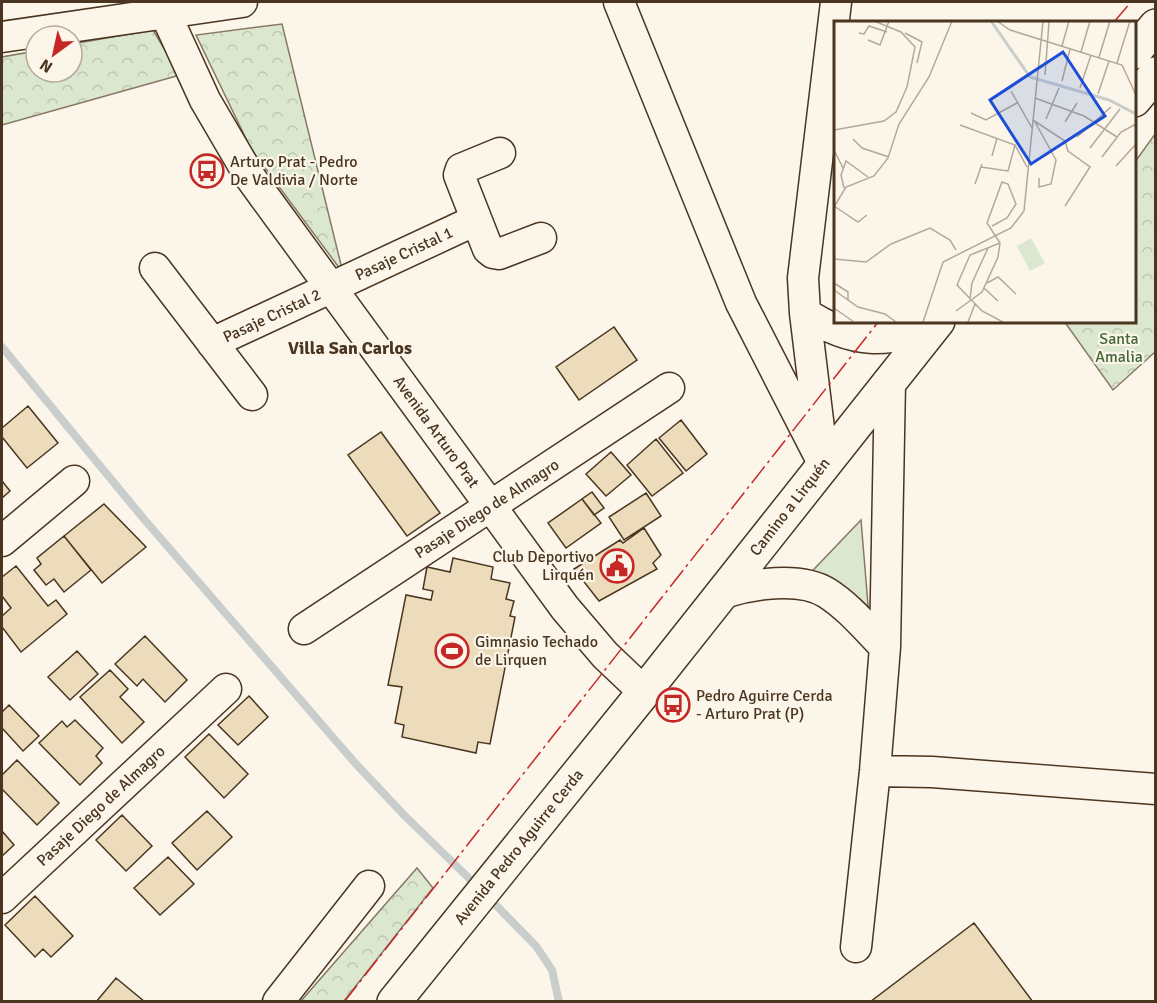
<svg xmlns="http://www.w3.org/2000/svg" width="1157" height="1003" viewBox="0 0 1157 1003" font-family="Signika,sans-serif">
<style>
.green{fill:#dce7d0;stroke:#887966;stroke-width:1.5}
.park{fill:url(#park-crowns);stroke:#887966;stroke-width:1.5}
.lines{fill:none;stroke-linecap:round;stroke-linejoin:round}
.stream{stroke:#c9cecd;stroke-width:8}
.building{fill:#ecdcbc;stroke:#4a3520;stroke-width:1.5}
.minor-casing{stroke:#4a3520;stroke-width:33}
.major-casing{stroke:#4a3520;stroke-width:36}
.minor{stroke:#fbf6e9;stroke-width:30}
.major{stroke:#fbf6e9;stroke-width:33}
.power{stroke:#c62828;stroke-width:1.5;stroke-dasharray:21 4.5 3 4.5;stroke-linecap:butt}
.labels{text-anchor:middle;dominant-baseline:central;stroke-width:4.5;stroke-linejoin:round;paint-order:stroke}
.poi-label{font-size:16px;fill:#4a3520;stroke:#fbf6e9;text-anchor:start}
.street-label{font-size:16px;fill:#4a3520;stroke:#fbf6e9}
.park-label{font-size:16px;fill:#436837;stroke:#fbf6e9}
.neighbourhood-label{font-size:18px;font-weight:bold;fill:#4a3520;stroke:#fbf6e9}
.inset-river{fill:none;stroke:#c9cecd;stroke-width:3}
.inset-road{fill:none;stroke:#b4a999;stroke-width:1.5}
.view{fill:#1d4ed8;fill-opacity:0.15;stroke:#1d4ed8;stroke-width:3}
.inset-edge{fill:none;stroke:#4a3520;stroke-width:3}
</style>
<defs>
<pattern id="park-crowns" width="20" height="18" patternUnits="userSpaceOnUse" patternTransform="scale(1.5)"><rect width="20" height="18" fill="#dce7d0"/><path d="M2 6a3 3 0 1 1 6 0M12 15a3 3 0 1 1 6 0" fill="none" stroke="#bec7b2"/></pattern>
</defs>
<rect width="100%" height="100%" fill="#fbf6e9"/>
<path class="green" d="M861,520L869,617L796,588Z"/>
<path class="park" d="M282,24L343,273L251,149L196,35Z
M153,30L180,75L2,125V57L36,51V72H72V44Z
M1155,134V352L1113,390L1064,321H1134L1135,162Z
M417,868L433,888L344,1001H301Z"/>
<g class="lines">
<path class="stream" d="M2,347L143,518L356,764L404,815L477,886
M488,897L536,946L552,970L559,1002"/>
</g>
<path class="building" d="M614,327L637,360L579,400L556,367Z
M28,406L58,443L27,468L2,437V428Z
M681,420L707,454L686,471L659,438Z
M381,432L440,513L407,536L348,455Z
M656,439L683,473L652,496L627,465Z
M611,452L631,475L606,496L586,474Z
M2,481L10,491L2,498Z
M592,492L604,508L594,515L582,499Z
M646,493L661,516L624,540L609,517Z
M582,499L601,523L566,548L548,523Z
M104,504L146,547L102,583L64,536Z
M644,528L661,555L653,563L657,569L599,601L574,569L620,540L623,543Z
M64,536L91,570L64,592L54,579L46,585L34,570L41,564L37,558Z
M453,558L493,567L491,579L510,583L506,599L514,601L510,616L515,617L490,744L478,742L476,753L402,737L404,725L395,723L402,687L388,685L406,595L431,600L433,591L423,589L427,567L450,572Z
M16,566L48,606L56,600L67,614L21,652L2,627V616L11,608L2,596V577Z
M145,636L187,680L165,702L143,679L137,686L115,664Z
M77,651L98,674L70,700L48,677Z
M110,670L128,689L120,697L144,722L122,743L80,697Z
M249,696L268,717L238,745L218,725Z
M9,705L39,736L23,751L2,728V712Z
M75,720L103,748L96,756L102,763L80,785L39,743L62,721L67,727Z
M209,734L248,774L224,798L185,757Z
M17,760L59,803L37,825L2,789V775Z
M207,811L232,837L197,870L172,843Z
M122,815L152,846L126,871L96,840Z
M2,831L14,845L2,856Z
M168,857L194,884L160,915L134,888Z
M35,896L73,936L51,957L43,949L35,957L5,925Z
M974,923L1033,1002H870Z
M116,978L145,1002H96Z"/>
<g class="lines">
<g class="minor-casing">
<path id="minor" d="M160,2L205,100L250,177L565,608L605,655L644,692
M619,2L741,303L824,465
M2,37L242,2
M500,153L461,169L459,175L488,249L493,253L499,254L541,238
M155,268L252,395
M805,313C850,343 889,346 938,322
M212,343L476,220
M821,445L805,313L803,278L836,2
M2,541L74,481
M723,593C751,584 800,576 827,593C849,607 867,629 885,647
M304,629L669,388
M875,771L932,772L1156,789
M2,898L226,689
M856,947L875,771L885,647L890,382
M278,1002L369,886"/>
</g>
<g class="major-casing">
<path id="major" d="M1134,52L1156,26
M1134,100L1156,74
M394,1002L644,692L938,321"/>
</g>
<use href="#minor" class="minor"/>
<use href="#major" class="major"/>
<path class="power" d="M1114,22L1131,2
M344,1002L879,321"/>
</g>
<defs>
<g id="bus-ring" transform="scale(1.725)"><circle r="9.5" fill="#fbf6e9" stroke="#c62828" stroke-width="1.5"/><path d="M-5-6H5V4H4V6H2V4H-2V6H-4V4H-5ZM-3.5-4V0h7V-4ZM-3.5 1.2v1.5H-2V1.2ZM2 1.2v1.5H3.5V1.2Z" fill="#c62828"/></g>
<g id="civic-ring" transform="scale(1.725)"><circle r="9.5" fill="#fbf6e9" stroke="#c62828" stroke-width="1.5"/><path d="M-.6-6.5H3V-4.5H.6V-3L4-1V1h2V6H-6V1h2V-1L-.6-3ZM-1.2 2.5V6h2.4V2.5Z" fill="#c62828"/></g>
<g id="stadium-ring" transform="scale(1.725)"><circle r="9.5" fill="#fbf6e9" stroke="#c62828" stroke-width="1.5"/><path d="M0-5a6.5 5 0 1 0 0 10a6.5 5 0 1 0 0-10ZM-3.5-1.8h7v3.6h-7Z" fill="#c62828"/></g>
</defs>
<g fill-rule="evenodd">
<use href="#bus-ring" x="207" y="171"/>
<use href="#civic-ring" x="617" y="566"/>
<use href="#stadium-ring" x="452" y="651"/>
<use href="#bus-ring" x="673" y="705"/>
</g>
<g class="labels">
<g class="poi-label">
<text x="230" y="162">Arturo Prat - Pedro<tspan x="230" dy="18">De Valdivia / Norte</tspan></text>
<text x="594" y="557" text-anchor="end">Club Deportivo<tspan x="594" dy="18">Lirquén</tspan></text>
<text x="475" y="642">Gimnasio Techado<tspan x="475" dy="18">de Lirquen</tspan></text>
<text x="696" y="696">Pedro Aguirre Cerda<tspan x="696" dy="18">- Arturo Prat (P)</tspan></text>
</g>
<g class="street-label">
<text transform="translate(404 254) rotate(-25)">Pasaje Cristal 1</text>
<text transform="translate(272 316) rotate(-25)">Pasaje Cristal 2</text>
<text transform="translate(436 432) rotate(54)">Avenida Arturo Prat</text>
<text transform="translate(790 507) rotate(-52)">Camino a Lirquén</text>
<text transform="translate(487 509) rotate(-33)">Pasaje Diego de Almagro</text>
<text transform="translate(101 806) rotate(-43)">Pasaje Diego de Almagro</text>
<text transform="translate(519 847) rotate(-51)">Avenida Pedro Aguirre Cerda</text>
</g>
<g class="park-label">
<text x="1119" y="339">Santa<tspan x="1119" dy="18">Amalia</tspan></text>
</g>
<g class="neighbourhood-label">
<text x="350" y="348">Villa San Carlos</text>
</g>
</g>
<g transform="translate(834 21)">
<rect width="302" height="302" fill="#fbf6e9"/>
<path d="M197,217L211,242L196,250L183,225Z" fill="#dce7d0"/>
<path class="inset-river" d="M157,0L196,56L275,79L302,93"/>
<path class="inset-road" d="M56,0H75M163,0L176,9L288,44L302,74M25,12L30,13L35,5L53,11M71,12L88,21L83,42M34,19L46,24L55,0M228,25L235,0M247,31L256,0M265,36L276,0M283,42L296,0M211,54L215,1M228,60L236,28M246,67L257,34M177,70L198,107M264,73L275,40M201,77L250,95L283,116M137,92L152,99L183,82M212,98L225,67M199,99L231,120L234,130L256,146L231,185M201,101L222,139L217,163L205,166V157M231,101L243,82M126,104L181,124L193,146M0,109L50,100L62,91L73,66L81,26L67,11L40,0M243,116L277,86M19,118L28,127L55,136M256,127L286,88M0,129L9,147M158,135L163,117M268,136L287,111L302,103M282,145L302,123M147,146L174,150L181,124M141,163L148,143M10,167L7,154L12,140L34,156M0,185L24,201L33,194M0,186L12,166L40,155L54,137L65,103L95,56L118,0M166,222L136,234L123,264L148,290L169,301M0,238L32,241L57,223L96,207L116,219L122,229M0,262L14,271V279M153,262L164,256L182,273M150,267L164,280M0,269L24,286L51,293L62,301M136,278L138,262L154,227M0,287L20,301M122,290L148,271L164,236L166,222L153,202L168,161L174,163L182,183L173,197L158,205M89,301L109,241L177,207L190,190L209,0M134,301L141,283"/>
<path class="view" d="M229,31L271,95L197,143L156,79Z"/>
<rect width="302" height="302" class="inset-edge"/>
</g>
<rect width="1157" height="1003" fill="none" stroke="#4a3520" stroke-width="6"/>
<g transform="translate(54 54) rotate(213)"><circle r="28" fill="#fbf6e9" stroke="#b4a999" stroke-width="1.5"/>
<path d="M0-4.5L10 22L0 15L-10 22Z" fill="#c62828"/>
<text y="-9" font-size="16" font-weight="bold" text-anchor="middle" fill="#4a3520">N</text>
</g>
</svg>
